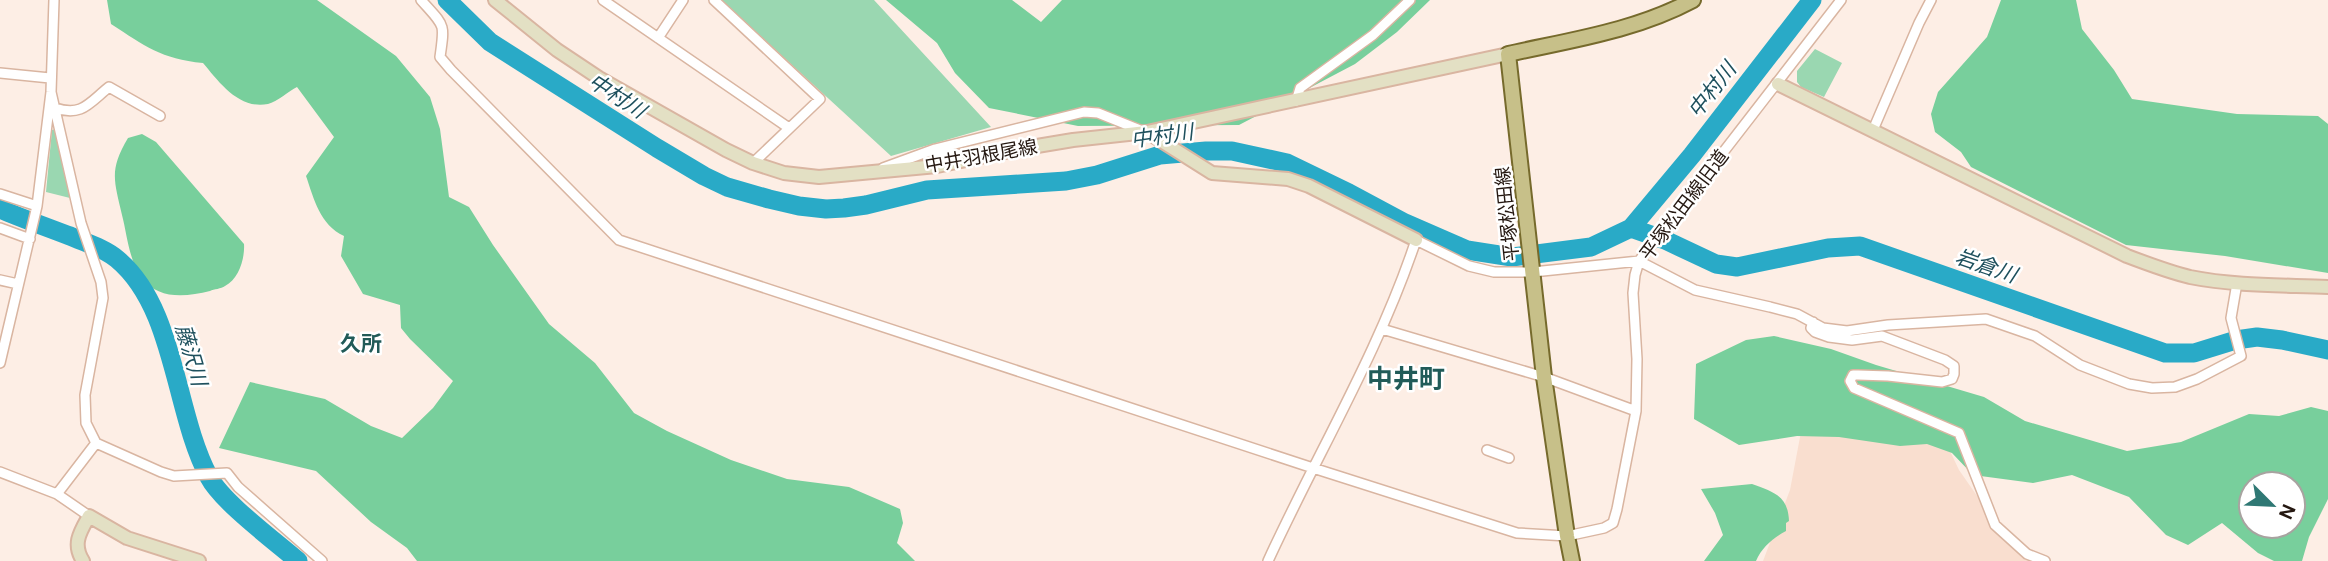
<svg xmlns="http://www.w3.org/2000/svg" width="2328" height="561" viewBox="0 0 2328 561" font-family="'DM Sans','Noto Sans JP',sans-serif">
<style>
.built{fill:#f9decf}
.green{fill:#9ad7b1}
.forest{fill:#78cf9c;fill-rule:evenodd}
.lines{fill:none;stroke-linecap:round;stroke-linejoin:round}
.river{stroke:#29aac7;stroke-width:19}
.street-casing{stroke:#d9b5a1;stroke-width:12}
.secondary-casing{stroke:#d9b5a1;stroke-width:16}
.primary-casing{stroke:#766a2c;stroke-width:18}
.street{stroke:#fff;stroke-width:9}
.secondary{stroke:#e3e0c4;stroke-width:12}
.primary{stroke:#c7c089;stroke-width:14}
.labels{text-anchor:middle;dominant-baseline:central;stroke-width:5;stroke-linejoin:round;paint-order:stroke}
.street-label{font-size:19px;fill:#251811;stroke:#fff}
.water-label{font-size:21px;font-style:italic;fill:#1e505d;stroke:#fff}
.neighbourhood-label{font-size:21px;font-weight:bold;fill:#215b58;stroke:#fff}
.district-label{font-size:26px;font-weight:bold;fill:#215b58;stroke:#fff}
</style>
<rect width="100%" height="100%" fill="#fdeee5"/>
<path class="built" d="M1804,416L1941,445L1950,451L1959,470L1982,503L1992,526L2024,557L2032,561H1763L1790,490Z"/>
<path class="green" d="M721,0H874L991,127L891,156Z
M1815,49L1842,63L1824,97L1801,87L1797,82V71Z
M56,129L70,197V198L46,192L52,130Z"/>
<path class="forest" d="M107,0H317L396,56L430,97L440,129L449,197L469,207L493,245L549,324L595,363L634,413L667,431L731,460L787,479L849,487L900,509L903,523L897,543L915,561H417L407,548L371,522L316,471L219,448L250,382L325,399L371,426L402,438L433,408L453,381L410,339L401,328L400,305L363,294L341,256L344,236C320,225 314,199 306,176L334,137L297,87C289,91 277,102 268,104C239,110 219,82 203,63C161,59 145,46 111,24Z
M886,0H1012L1041,22L1062,0H1430L1397,32L1355,64L1239,125L1078,126L989,108L955,73L937,43Z
M2001,0H2076L2082,29L2114,70L2132,99L2237,114L2318,116L2328,124V273L2225,256L2126,245L1971,167L1961,152L1935,132L1931,114L1938,92L1987,37Z
M142,134L156,142L244,244C245,258 239,279 225,286C221,289 214,289 210,291C185,297 158,300 141,277C129,260 127,234 122,215C114,180 109,170 128,138Z
M1774,336L1831,349L1876,365L1984,397L2025,421L2127,451L2181,442L2249,414L2279,416L2311,407L2328,411V499L2309,537L2302,561H2274L2258,553L2222,523L2188,545L2166,535L2129,497L2072,475L2033,483L1973,475L1952,453L1927,444L1900,446L1839,437L1797,436L1739,445L1694,419L1696,364L1746,340ZM2251,484H2293V526H2251Z
M1752,484C1773,492 1788,495 1789,521L1786,523V531C1773,538 1762,547 1756,561H1704L1723,535L1715,513L1701,489Z"/>
<g class="lines">
<path class="river" d="M447,0L490,42L657,148L704,176L727,187L769,199L799,206L826,209L844,208L866,205L927,190L1066,181L1097,175L1160,155L1206,151H1232L1287,163L1349,193L1405,223L1467,250L1512,257L1591,247L1631,228L1692,155L1812,0
M0,209C23,219 46,227 70,236C86,243 104,248 117,259C176,308 174,412 209,477C222,502 275,541 298,561
M1631,228L1665,240L1716,264L1737,267L1828,248L1860,246L2165,353H2194L2236,340L2257,337L2282,340L2328,350"/>
<g class="street-casing">
<path id="street" d="M421,0C445,27 445,22 440,57L451,70L619,240L1313,468L1517,533L1567,536L1604,528L1613,523L1617,509L1636,411L1637,359L1633,293L1635,275L1639,261L1841,0
M603,0L789,128
M714,0L820,99L753,163
M658,38L683,0
M0,73L50,78
M51,92L81,223L101,282L103,298L85,395L86,423L96,443L161,472L174,476L227,473L238,487L322,561
M1296,101L1300,88L1373,35L1410,0
M55,108C82,117 89,103 109,87L160,116
M1873,130L1919,23L1931,0
M935,149L940,154C952,154 959,151 967,160
M883,168L935,149L1084,112L1098,113L1145,132
M0,194L37,206
M0,228L30,239
M0,280L18,284
M1813,322L1811,328L1815,332L1829,337L1852,340L1882,336L1945,360L1954,366V374L1952,379L1942,382L1888,376L1858,375H1853L1850,381L1854,388L1959,433L1995,525L2027,554L2045,561
M1382,329L1544,377L1636,411
M0,363L37,206L51,92L54,0
M1487,450L1509,458
M0,472L57,494L89,516
M57,494L96,443
M1268,561C1317,454 1379,352 1416,240L1469,266L1494,272H1533L1639,261L1695,290L1770,307L1797,314L1823,328L1847,331L1888,325L1986,319L2035,336L2080,365L2129,384L2152,388L2175,387L2197,379L2241,356L2231,318L2237,283"/>
</g>
<g class="secondary-casing">
<path id="secondary" d="M495,0L557,50L599,78L726,150L753,163L784,173L819,177L937,166L1019,149L1073,140L1147,132L1508,54
M1778,84L2127,256C2148,264 2169,272 2190,277C2235,286 2283,285 2328,287
M1147,132L1212,173L1288,179L1309,186L1416,240
M83,561C72,544 80,532 89,516L127,538L199,561"/>
</g>
<g class="primary-casing">
<path id="primary" d="M1572,561L1567,536L1544,377L1508,54C1571,40 1635,31 1693,0"/>
</g>
<use href="#street" class="street"/>
<use href="#secondary" class="secondary"/>
<use href="#primary" class="primary"/>
</g>
<g class="labels">
<g class="street-label">
<text transform="translate(981 156) rotate(-10)">中井羽根尾線</text>
<text transform="translate(1684 205) rotate(-53)">平塚松田線旧道</text>
<text transform="translate(1507 214) rotate(-96)">平塚松田線</text>
</g>
<g class="water-label">
<text transform="translate(1712 90) rotate(-52)">中村川</text>
<text transform="translate(617 96) rotate(33)">中村川</text>
<text transform="translate(1162 136) rotate(-8)">中村川</text>
<text transform="translate(1986 266) rotate(19)">岩倉川</text>
<text transform="translate(191 355) rotate(74)">藤沢川</text>
</g>
<g class="neighbourhood-label">
<text x="361" y="344">久所</text>
</g>
<g class="district-label">
<text x="1406" y="379">中井町</text>
</g>
</g>
<g transform="translate(2272 505) rotate(114)"><circle r="33" fill="#ffffff" stroke="#a8a3a0" stroke-width="2"/>
<path d="M0-5L12 26L0 18L-12 26Z" fill="#2f7874"/>
<text y="-10" font-size="19" font-weight="bold" text-anchor="middle" fill="#251811">N</text>
</g>
</svg>
